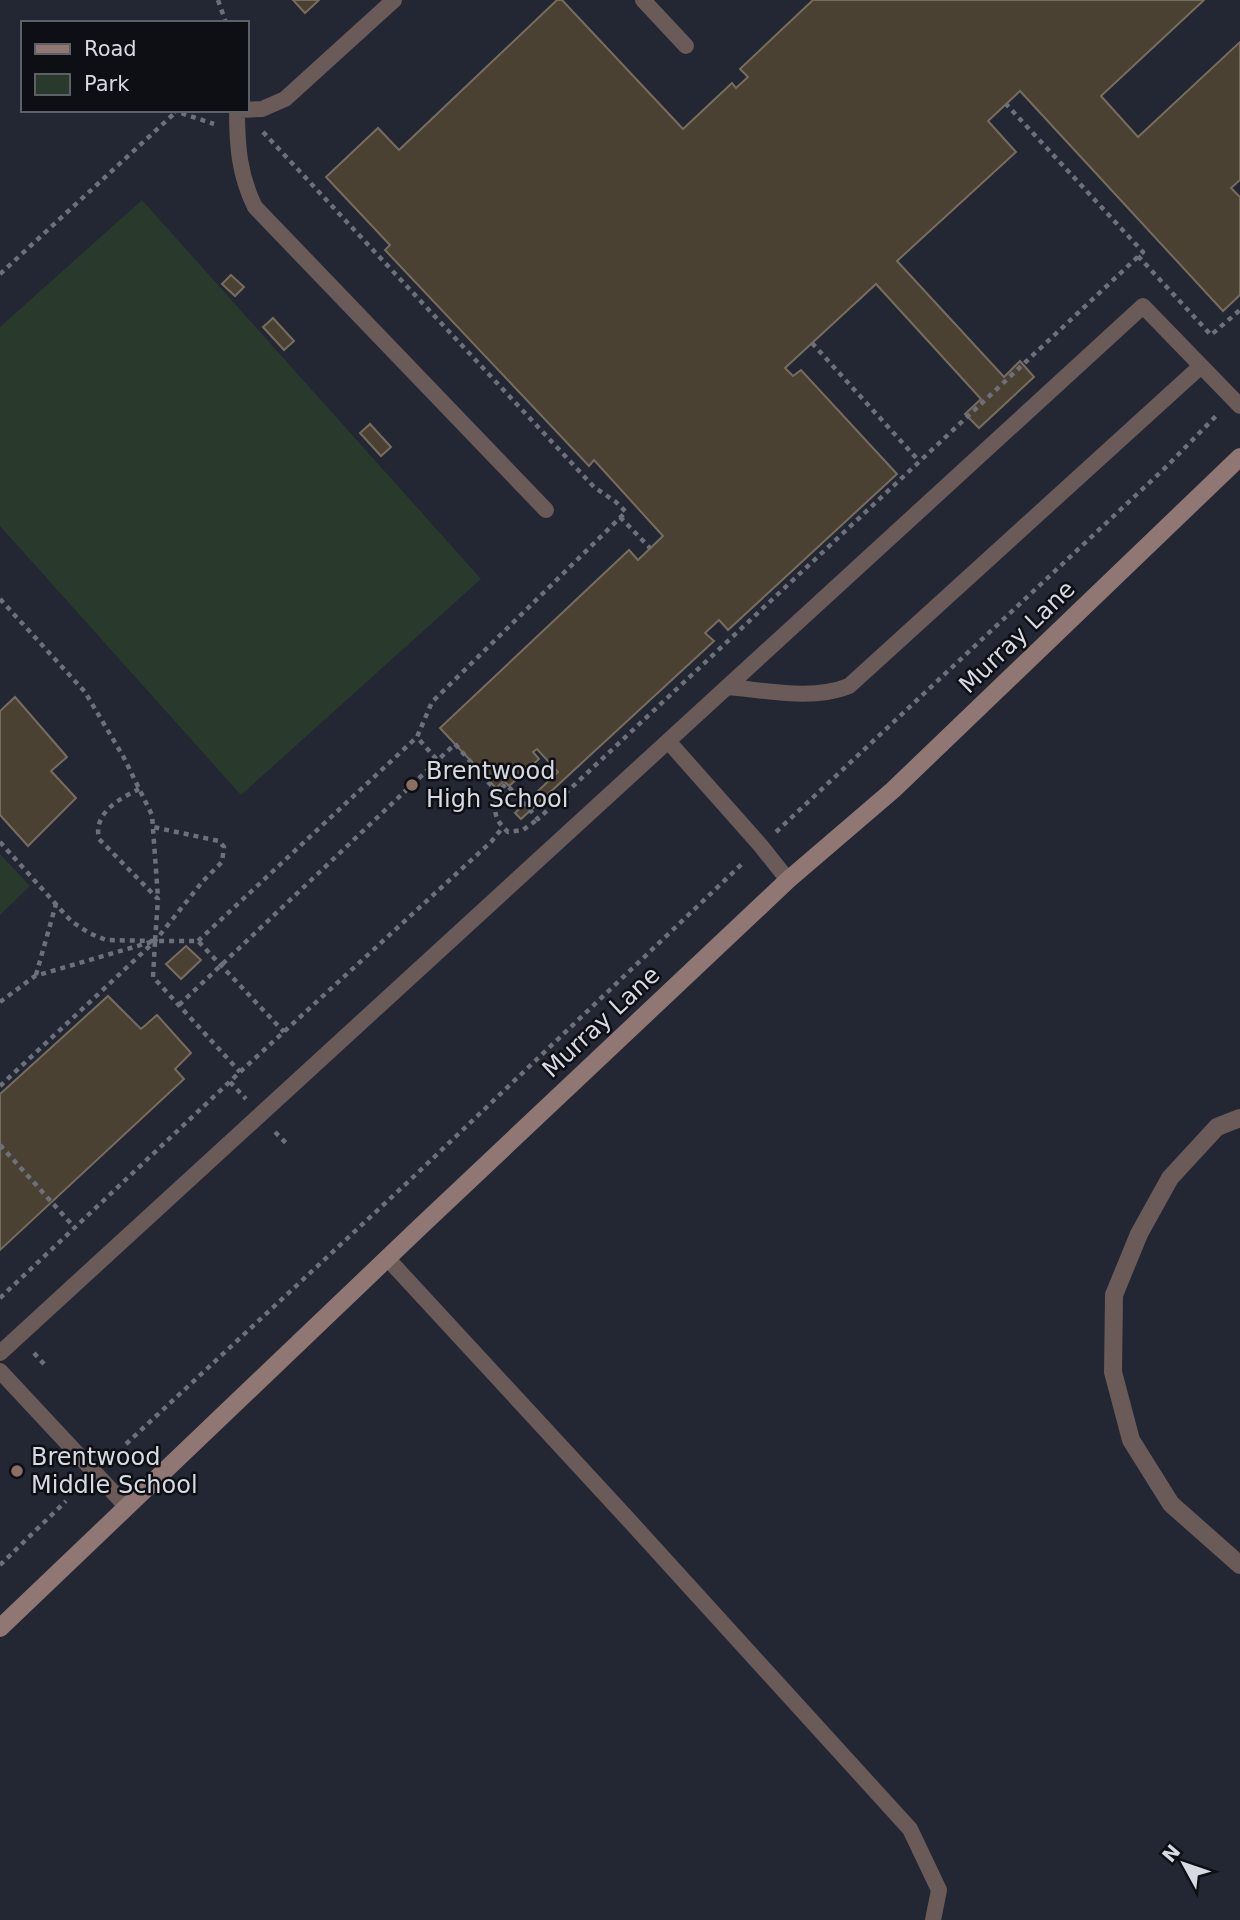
<svg xmlns="http://www.w3.org/2000/svg" width="1240" height="1920" viewBox="0 0 1240 1920" font-family="'DejaVu Sans',sans-serif">
<style>
.green{fill:#293a2d}
.building{fill:#4a4133;stroke:#776d5e;stroke-width:2}
.lines{fill:none;stroke-linecap:round;stroke-linejoin:round}
.path{stroke:#6d707b;stroke-width:4.5;stroke-dasharray:5 5;stroke-linecap:butt}
.service{stroke:#6a5a58;stroke-width:16}
.minor{stroke:#6a5a58;stroke-width:18}
.secondary{stroke:#907773;stroke-width:18}
.education-dot{fill:#8d6e63;stroke:#0e0f15;stroke-width:2.5}
.labels{text-anchor:middle;dominant-baseline:central;stroke-width:5;stroke-linejoin:round;paint-order:stroke}
.street-label{font-size:24px;fill:#d7d9e3;stroke:#0e0f15}
.poi-label{font-size:24px;fill:#d7d9e3;stroke:#0e0f15;text-anchor:start}
</style>
<rect width="100%" height="100%" fill="#232633"/>
<path class="green" d="M142,200L481,579L241,795L0,526V327Z
M0,854L30,886L0,915Z"/>
<path class="building" d="M293,0H319L305,13Z
M557,0H562L683,129L732,83L736,88L748,77L740,69L813,0H1204L1101,96L1138,137L1240,42V180L1231,188L1240,197V295L1223,311L1020,91L988,121L1016,152L897,261L1004,377L1020,361L1034,377L979,428L965,414L981,399L876,284L785,368L793,376L801,370L897,474L728,630L719,620L705,633L714,641L521,819L515,813L558,772L537,749L533,752L539,759L509,786L504,781L496,788L440,728L629,550L638,560L663,536L594,460L589,466L385,250L390,245L326,177L378,128L399,150Z
M231,275L244,287L235,296L222,284Z
M273,318L294,341L284,350L263,327Z
M370,424L391,447L381,456L360,433Z
M15,697L67,757L51,771L76,798L28,846L0,815V711Z
M186,946L201,960L181,979L166,964Z
M108,996L141,1029L157,1015L191,1053L175,1069L184,1079L0,1250V1094Z"/>
<g class="lines">
<path class="path" d="M218,0L226,23
M172,110L214,124
M263,132L594,487L616,502L626,512L432,702L417,737L438,761
M1138,256L1211,335L1240,310
M0,274L178,110
M812,343L919,461
M620,517L650,548
M0,599L85,692L123,756L152,815L158,898
M139,789C119,799 93,813 99,839L158,899L155,941H198L284,1032
M497,792C494,812 493,818 508,832L523,830L538,819
M776,832L1165,468L1217,415
M0,842L71,921L89,933L106,940L154,941
M198,941L417,737
M155,942L153,977L240,1072
M36,975L56,904
M0,1002L35,976L151,942
M179,1005L455,744L497,792L506,784L538,819L1143,252L1006,104
M230,1082L246,1099
M0,1086L155,941L203,881L222,862L224,847L219,841L153,827
M275,1132L286,1143
M0,1145L75,1228
M0,1298L240,1072L491,842L503,827
M34,1353L44,1364
M126,1444L409,1181L744,862
M0,1565L66,1501"/>
<path class="service" d="M643,0L686,46
M237,110C237,145 239,175 255,207L546,510
M240,110L262,109L285,99L394,0
M727,687C766,690 812,701 849,686L1201,366
M668,741L761,846L788,880
M387,1258L627,1518L910,1829L939,1890L933,1920
M0,1353L1143,306L1240,406
M0,1371L126,1506"/>
<path class="minor" d="M1240,1118L1217,1127L1170,1178L1139,1234L1114,1295L1113,1372L1131,1440L1171,1504L1240,1565"/>
<path class="secondary" d="M0,1628L421,1226L788,880L893,790L1240,457"/>
</g>
<g class="education-dot">
<circle cx="412" cy="785" r="7"/>
<circle cx="17" cy="1471" r="7"/>
</g>
<g class="labels">
<g class="street-label">
<text transform="translate(1017 637) rotate(-44)">Murray Lane</text>
<text transform="translate(601 1022) rotate(-43)">Murray Lane</text>
</g>
<g class="poi-label">
<text x="426" y="771">Brentwood<tspan x="426" dy="28">High School</tspan></text>
<text x="31" y="1457">Brentwood<tspan x="31" dy="28">Middle School</tspan></text>
</g>
</g>
<rect x="21" y="21" width="228" height="91" fill="#0e0f15" stroke="#5e6067" stroke-width="2"/>
<rect x="35" y="44" width="35" height="10" fill="#907773" stroke="#5e6067" stroke-width="2"/>
<text x="84" y="56" font-size="21" fill="#d7d9e3">Road</text>
<rect x="35" y="74" width="35" height="21" fill="#293a2d" stroke="#5e6067" stroke-width="2"/>
<text x="84" y="91" font-size="21" fill="#d7d9e3">Park</text>
<g transform="translate(1184 1864) rotate(310)" stroke="#0e0f15" stroke-width="5" paint-order="stroke">
<path d="M0-5L12 26L0 18L-12 26Z" fill="#d7d9e3"/>
<text y="-10" font-size="19" font-weight="bold" text-anchor="middle" fill="#d7d9e3">N</text>
</g>
</svg>
